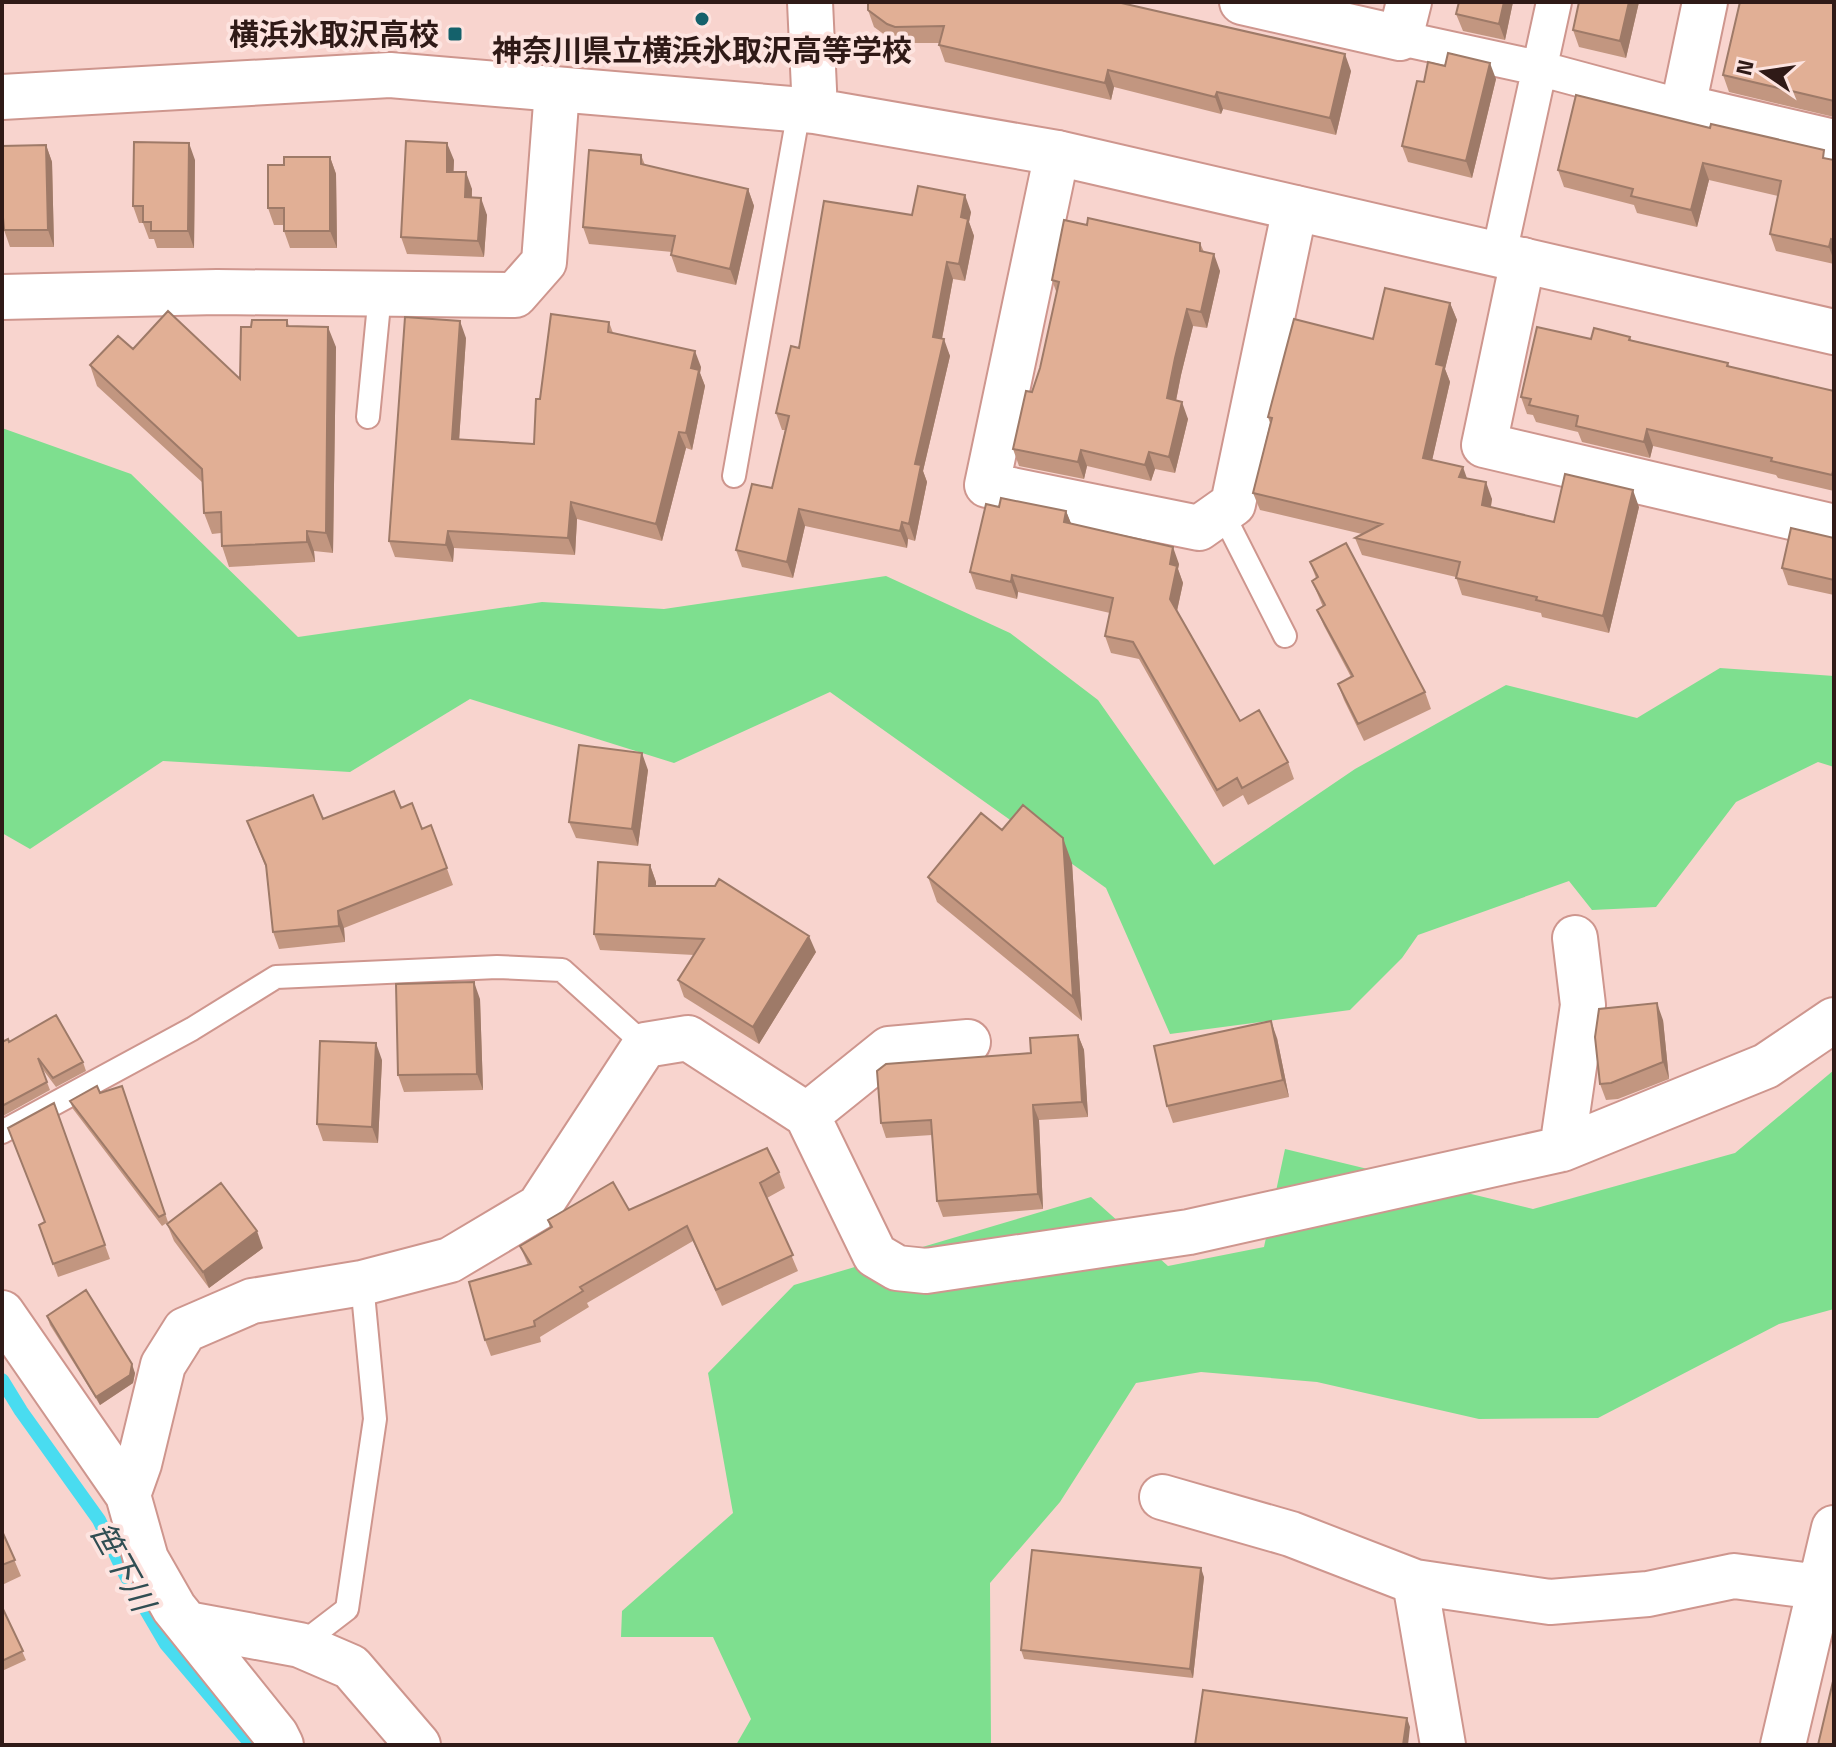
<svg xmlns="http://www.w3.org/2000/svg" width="1836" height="1747" viewBox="0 0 1836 1747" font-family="'Titillium Web','Noto Sans JP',sans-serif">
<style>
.green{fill:#7edf8f}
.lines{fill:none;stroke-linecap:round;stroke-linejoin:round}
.stream{stroke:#49dcf0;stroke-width:14}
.service-casing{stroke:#ce968e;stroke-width:26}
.pedestrian-casing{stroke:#ce968e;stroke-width:38}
.minor-casing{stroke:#ce968e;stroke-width:48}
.tertiary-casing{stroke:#ce968e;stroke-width:48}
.service{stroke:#fff;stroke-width:22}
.pedestrian{stroke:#fff;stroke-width:34}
.minor{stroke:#fff;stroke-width:44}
.tertiary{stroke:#fff;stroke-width:44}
.wall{fill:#c29680}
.shaded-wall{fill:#9e7a68}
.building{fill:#e1af95;stroke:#9e7a68;stroke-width:2}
.poi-dot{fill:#14616b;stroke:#fde4e0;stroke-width:3}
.labels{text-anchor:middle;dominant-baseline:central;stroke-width:8;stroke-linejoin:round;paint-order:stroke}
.poi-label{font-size:30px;font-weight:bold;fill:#2f1a17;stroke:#fde4e0;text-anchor:end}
.water-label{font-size:32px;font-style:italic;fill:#304e53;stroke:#fde4e0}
</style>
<rect width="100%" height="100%" fill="#f8d4ce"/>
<path class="green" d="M2,428L131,474L298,637L542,602L664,609L886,576L1010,633L1098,700L1214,865L1355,769L1506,685L1637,718L1720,668L1834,676V767L1818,762L1736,802L1656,907L1592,910L1569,881L1418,935L1402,958L1350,1010L1170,1034L1106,888L830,692L674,763L470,699L350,772L163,761L30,849L2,833Z
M1834,1070V1309L1779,1324L1598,1418L1479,1419L1317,1382L1201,1372L1136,1383L1060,1502L990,1583L991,1745H736L751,1719L713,1637H621L622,1611L733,1513L708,1373L794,1285L1091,1197L1168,1266L1264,1247L1285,1149L1533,1209L1735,1153Z"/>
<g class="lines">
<path class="stream" d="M2,1380L21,1411L99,1520L125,1574L166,1644L252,1745"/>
<g class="service-casing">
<path id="service" d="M368,417L380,294
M734,476L799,110
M1222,512L1285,636
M2,1132L192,1029L276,977L497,967L562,970L645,1045
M300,1645L347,1609L375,1419L362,1283"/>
</g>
<g class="pedestrian-casing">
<path id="pedestrian" d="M1400,38L1538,68L1683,107
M1499,254L1554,2"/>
</g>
<g class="minor-casing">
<path id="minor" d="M1242,2L1400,38L1409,2
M1705,2L1683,107L1834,142
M1057,153L987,485L1199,528L1233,504L1295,208
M1523,260L1484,445L1834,527
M2,297L217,292L515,295L544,262L557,90
M807,1115L889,1049L968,1042
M1562,1149L1766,1066L1834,1020
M2,1313L128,1495L146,1559L174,1608L276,1735L281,1745
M128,1495L139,1464L163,1365L185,1330L252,1301L362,1283L450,1260L539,1207L645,1045L688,1038L807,1115L875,1255L897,1268L926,1271L1189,1232L1562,1149L1583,1005L1575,938
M1162,1497L1291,1534L1415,1582L1443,1745
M1415,1582L1550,1602L1648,1594L1734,1576L1834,1589
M188,1624L300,1645L351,1667L418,1745
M1783,1745L1834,1528"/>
</g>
<g class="tertiary-casing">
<path id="tertiary" d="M810,2L815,111
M2,97L390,75L815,111L1057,153L1834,332"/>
</g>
<use href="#service" class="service"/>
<use href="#pedestrian" class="pedestrian"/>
<use href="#minor" class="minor"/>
<use href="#tertiary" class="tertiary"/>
</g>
<path class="wall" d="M1513,2L1505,40L1463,31L1456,14Z
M1579,2H1639L1626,58L1579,47L1573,30Z
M1834,2V117L1729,92L1723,75Z
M868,10L1351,71L1336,135L1223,109L1221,114L1114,87L1111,100L945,62L939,45V43H901L893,41L874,27Z
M1445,66L1496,79L1472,178L1408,162L1402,146L1424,82Z
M1576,95L1834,160V264L1776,251L1770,234L1778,196L1709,180L1697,227L1637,213L1634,205L1564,187L1558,170Z
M46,145L52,162L54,247H10L4,230L3,222H2V146Z
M641,155L645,165L748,189L754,206L736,285L677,272L671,255L672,252L589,244L583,227Z
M330,157L336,174L337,248H290L284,231V225H274L268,208L284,165Z
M195,160L194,248H157L154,239H149L143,223H139L133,206Z
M454,160L453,172L472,189V198L487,215L484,257L407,254L401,237Z
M971,212L969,222L974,236L965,281L953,279L942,339L950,356L923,471L927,482L915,541L908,539L907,548L805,526L793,578L742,567L736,550L772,488L785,430H782L776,413L799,348L912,215Z
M1087,225L1200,243L1204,252L1220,271L1207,328L1193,326L1181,375L1176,401L1188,419L1175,473L1155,469L1151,481L1087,466L1084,479L1019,466L1013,449L1040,368L1057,294L1052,280Z
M1450,303L1457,320L1445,369L1450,382L1432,460L1467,479L1492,499L1491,507L1554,522L1639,507L1609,633L1542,617L1541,613L1462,595L1456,577L1362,555L1355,538L1362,534L1260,510L1253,493L1270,423L1268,417L1373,339Z
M287,320L289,326L336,347L333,553L314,551L315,562L229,567L222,546L221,533L212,534L204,513L203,483L97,386L90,365L133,349L240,379L251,327Z
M609,322L613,333L701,367L700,373L705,386L692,450L686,448L662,541L577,519L575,555L454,548L453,562L395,557L389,541L466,338L459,440L534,444L540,399Z
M1630,337L1631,340L1728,363L1729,367L1834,391V491L1778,478L1776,475L1653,446L1650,458L1582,442L1578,432L1536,422L1533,415L1527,414L1521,397L1591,339Z
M999,507L1066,511L1071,524L1179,564L1178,569L1183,583L1177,611L1240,721L1288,762L1294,779L1248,805L1243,795L1223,807L1139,659L1111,653L1105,636L1110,613L1018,592L1017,599L976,589L970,572Z
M1834,538V595L1788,585L1782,568Z
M1310,562L1425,692L1431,709L1364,741L1344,700L1338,684L1351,677L1324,626L1317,610L1323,607L1312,581L1316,578Z
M648,770L638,846L576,838L569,822Z
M401,808L422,829L431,825L453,885L344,928L345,942L279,949L273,932L266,868L247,821L323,819Z
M1002,830L1072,863L1082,1021L937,902L928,877Z
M650,865L656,882V886L816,952L759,1044L684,997L678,980L694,955L600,950L594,934Z
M480,999L483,1090L404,1092L398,1075Z
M1663,1020L1669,1079L1618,1099L1606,1100L1600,1084Z
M1078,1035L1084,1050L1088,1117L1039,1120L1043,1209L943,1217L937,1201L932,1135L886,1138L881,1123L1031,1053Z
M1277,1038L1289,1097L1173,1123L1167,1106Z
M2,1042H9L83,1062L86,1071L56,1087L41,1067L50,1090L3,1116Z
M382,1060L378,1143L323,1141L317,1124Z
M122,1086L168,1222L162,1226L73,1109L70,1101L100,1093Z
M54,1103L110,1259L58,1277L39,1225L45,1223Z
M779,1172L785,1188L767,1198L798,1271L722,1306L693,1241L587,1303L589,1307L540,1337L541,1342L491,1356L485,1340L528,1265L520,1246L550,1228L548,1220L629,1210Z
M167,1224L263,1248L209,1288L174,1241Z
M47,1316L135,1373L133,1383L100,1405L50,1325Z
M2,1531L21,1576L2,1585Z
M1204,1577L1193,1678L1024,1659L1021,1650Z
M2,1607L26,1660L2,1671Z"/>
<path class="shaded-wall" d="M1504,2H1513L1505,40L1499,24Z
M1629,2H1639L1626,58L1620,41Z
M1345,54L1351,71L1336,135L1330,118Z
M1490,63L1496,79L1472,178L1466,161Z
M1108,70L1114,87L1111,100L1105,83Z
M1217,92L1223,109L1221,114L1215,97Z
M189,143L195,160L194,248L188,231Z
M447,143L454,160L453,188L447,172Z
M46,145L52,162L54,247L48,230Z
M330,157L336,174L337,248L330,231Z
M1703,163L1709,180L1697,227L1691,210Z
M466,172L472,189L471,214L465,197Z
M748,189L754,206L736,285L730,269Z
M965,195L971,212L969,222L974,236L965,281L959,264L961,217Z
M481,198L487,215L484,257L478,241Z
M1831,239L1834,248V261L1829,247Z
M1214,254L1220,271L1207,328L1201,312Z
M947,262L953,279L939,354L933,337Z
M1450,303L1457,320L1445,369L1450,382L1429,474L1423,458L1436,364Z
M1187,309L1193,326L1181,375L1173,415L1167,398L1175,358Z
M460,321L466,338L458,456L452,439Z
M328,327L336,347L333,553L326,533Z
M944,339L950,356L923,471L927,482L915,541L909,524L915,464Z
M695,351L701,367L700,373L705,386L692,450L686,433L691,368Z
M1182,402L1188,419L1175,473L1169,457Z
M1647,429L1653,446L1650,458L1644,442Z
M679,432L686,448L662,541L656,524Z
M1081,450L1087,466L1084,479L1078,462Z
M1149,452L1155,469L1151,481L1145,465Z
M1463,467L1469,484L1459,477Z
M1486,482L1492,499L1488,522L1482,505Z
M1633,490L1639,507L1609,633L1603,616Z
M571,502L577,519L575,555L568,538Z
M799,509L805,526L793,578L787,562Z
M1066,511L1073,528L1064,522Z
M902,522L908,539L907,548L900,531Z
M307,531L314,551L315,562L307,542Z
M448,531L454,548L453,562L446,545Z
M1173,547L1179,564L1178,569L1183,583L1176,615L1170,599V564Z
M1012,575L1018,592L1017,599L1011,582Z
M642,753L648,770L638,846L632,829Z
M1063,838L1072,863L1082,1021L1073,997Z
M650,865L656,882L655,902L649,886Z
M338,911L344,928L345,942L339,926Z
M809,936L816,952L759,1044L753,1027Z
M474,982L480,999L483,1090L477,1074Z
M1657,1003L1663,1020L1669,1079L1663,1062Z
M1271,1021L1277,1038L1289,1097L1283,1080Z
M1078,1035L1084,1050L1088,1117L1082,1102Z
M376,1043L382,1060L378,1143L372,1127Z
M1033,1105L1039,1120L1043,1209L1038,1194Z
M257,1231L263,1248L209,1288L203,1272Z
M132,1364L135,1373L133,1383L100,1405L96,1397Z
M1201,1568L1204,1577L1193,1678L1190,1669Z
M1407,1718L1410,1727L1408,1745H1403Z"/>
<path class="building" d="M868,2H1117L1345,54L1330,118L1217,92L1215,97L1108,70L1105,83L939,45L944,26L895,27L887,24L868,10Z
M1459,2H1504L1499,24L1456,14Z
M1579,2H1629L1620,41L1573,30Z
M1740,2H1834V101L1723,75Z
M1448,53L1490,63L1466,161L1402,146L1417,81L1424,82L1428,62L1445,66Z
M1576,95L1710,128L1711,124L1824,150L1823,158L1834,160V240L1831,239L1829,247L1770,234L1781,181L1703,163L1691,210L1631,196L1633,189L1558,170Z
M406,141L447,143V172H466L465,197L481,198L478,241L401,237Z
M134,142L189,143L188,231H151V222H143V206H133Z
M46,145L48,230H4L2,205V146Z
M589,150L641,155V164L748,189L730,269L671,255L675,236L583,227Z
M284,157H330V231H284V208H268V165H284Z
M918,186L965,195L961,217L968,219L959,264L947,262L933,337L944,339L915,464L921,465L909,524L902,522L900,531L799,509L787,562L736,550L752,484L772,488L789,416L776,413L791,346L799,348L824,201L912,215Z
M1088,218L1200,243V251L1214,254L1201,312L1187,309L1175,358L1167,398L1182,402L1169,457L1149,452L1145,465L1081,450L1078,462L1013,449L1026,391L1032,392L1040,368L1059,282L1052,280L1064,220L1087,225Z
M1385,288L1450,303L1436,364L1444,366L1423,458L1463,467L1459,477L1486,482L1482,505L1554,522L1565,474L1633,490L1603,616L1536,600L1537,597L1456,578L1460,562L1355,538L1382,524L1253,493L1272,418L1268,417L1294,319L1373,339Z
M168,311L240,379L241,327H251L252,320H287V326L328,327L326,533L307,531V542L222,546L221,512L204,513L202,469L90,365L118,336L133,349Z
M551,314L609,322L608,332L695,351L691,368L699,370L686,433L679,432L656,524L571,502L568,538L448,531L446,545L389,541L405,317L460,321L452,439L534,444L536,399H540Z
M1537,327L1591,339L1594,328L1630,337L1629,340L1728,363L1727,366L1834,391V467L1832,475L1771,461L1772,458L1647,429L1644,442L1576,426L1578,416L1529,405L1531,399L1521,397Z
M1001,498L1066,511L1064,522L1173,547L1170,564L1177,566L1170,599L1240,721L1259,710L1288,762L1242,788L1237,778L1217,790L1133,642L1105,636L1113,598L1012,575L1011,582L970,572L986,504L999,507Z
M1791,528L1834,538V580L1782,568Z
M1346,543L1425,692L1358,724L1338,684L1353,676L1317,610L1325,605L1312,581L1318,577L1310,562Z
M579,745L642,753L632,829L569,822Z
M394,791L401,808L412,803L422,829L431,825L447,868L338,911L339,926L273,932L266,865L247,821L313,795L323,819Z
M1023,805L1063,838L1073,997L928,877L981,813L1002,830Z
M598,862L650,865L649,886H715L719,879L809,936L753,1027L678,980L704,939L594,934Z
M474,982L477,1074L398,1075L396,984Z
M1657,1003L1663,1062L1611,1083L1600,1084L1595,1037L1599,1009Z
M56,1015L83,1062L53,1078L38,1058L47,1082L2,1106V1042L8,1039L9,1042Z
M1271,1021L1283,1080L1167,1106L1154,1046Z
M1078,1035L1082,1102L1033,1105L1038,1194L937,1201L931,1120L881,1123L877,1071L886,1064L1031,1053L1030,1038Z
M320,1041L376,1043L372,1127L317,1124Z
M97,1086L100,1093L122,1086L165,1214L159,1217L70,1101Z
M54,1103L105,1245L53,1264L39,1225L45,1222L8,1128Z
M767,1148L779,1172L760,1183L793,1255L716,1290L687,1226L580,1287L583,1291L534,1321L535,1326L485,1340L469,1282L531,1264L520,1246L552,1227L548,1220L613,1182L629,1210Z
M221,1183L257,1231L203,1272L167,1224Z
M86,1290L132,1364L130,1375L96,1397L47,1316Z
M2,1531L15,1560L2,1565Z
M1032,1550L1201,1568L1190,1669L1021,1650Z
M2,1607L23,1651L2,1661Z
M1834,1677V1745H1818Z
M1203,1690L1407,1718L1403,1745H1195Z"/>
<g class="poi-dot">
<circle cx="702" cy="19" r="8"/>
<rect x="447" y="26" width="16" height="16" rx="4"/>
</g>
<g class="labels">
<g class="poi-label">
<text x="439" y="34">横浜氷取沢高校</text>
<text x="702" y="50" text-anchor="middle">神奈川県立横浜氷取沢高等学校</text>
</g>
<g class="water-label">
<text transform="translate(123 1566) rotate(61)">笹下川</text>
</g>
</g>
<rect width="1836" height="1747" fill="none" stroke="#2f1a17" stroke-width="8"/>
<g transform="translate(1764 72) rotate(283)" stroke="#fde4e0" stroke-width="6" paint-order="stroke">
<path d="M0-6L14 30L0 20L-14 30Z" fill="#2f1a17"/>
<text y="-12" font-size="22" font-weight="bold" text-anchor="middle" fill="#2f1a17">N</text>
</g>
</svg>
